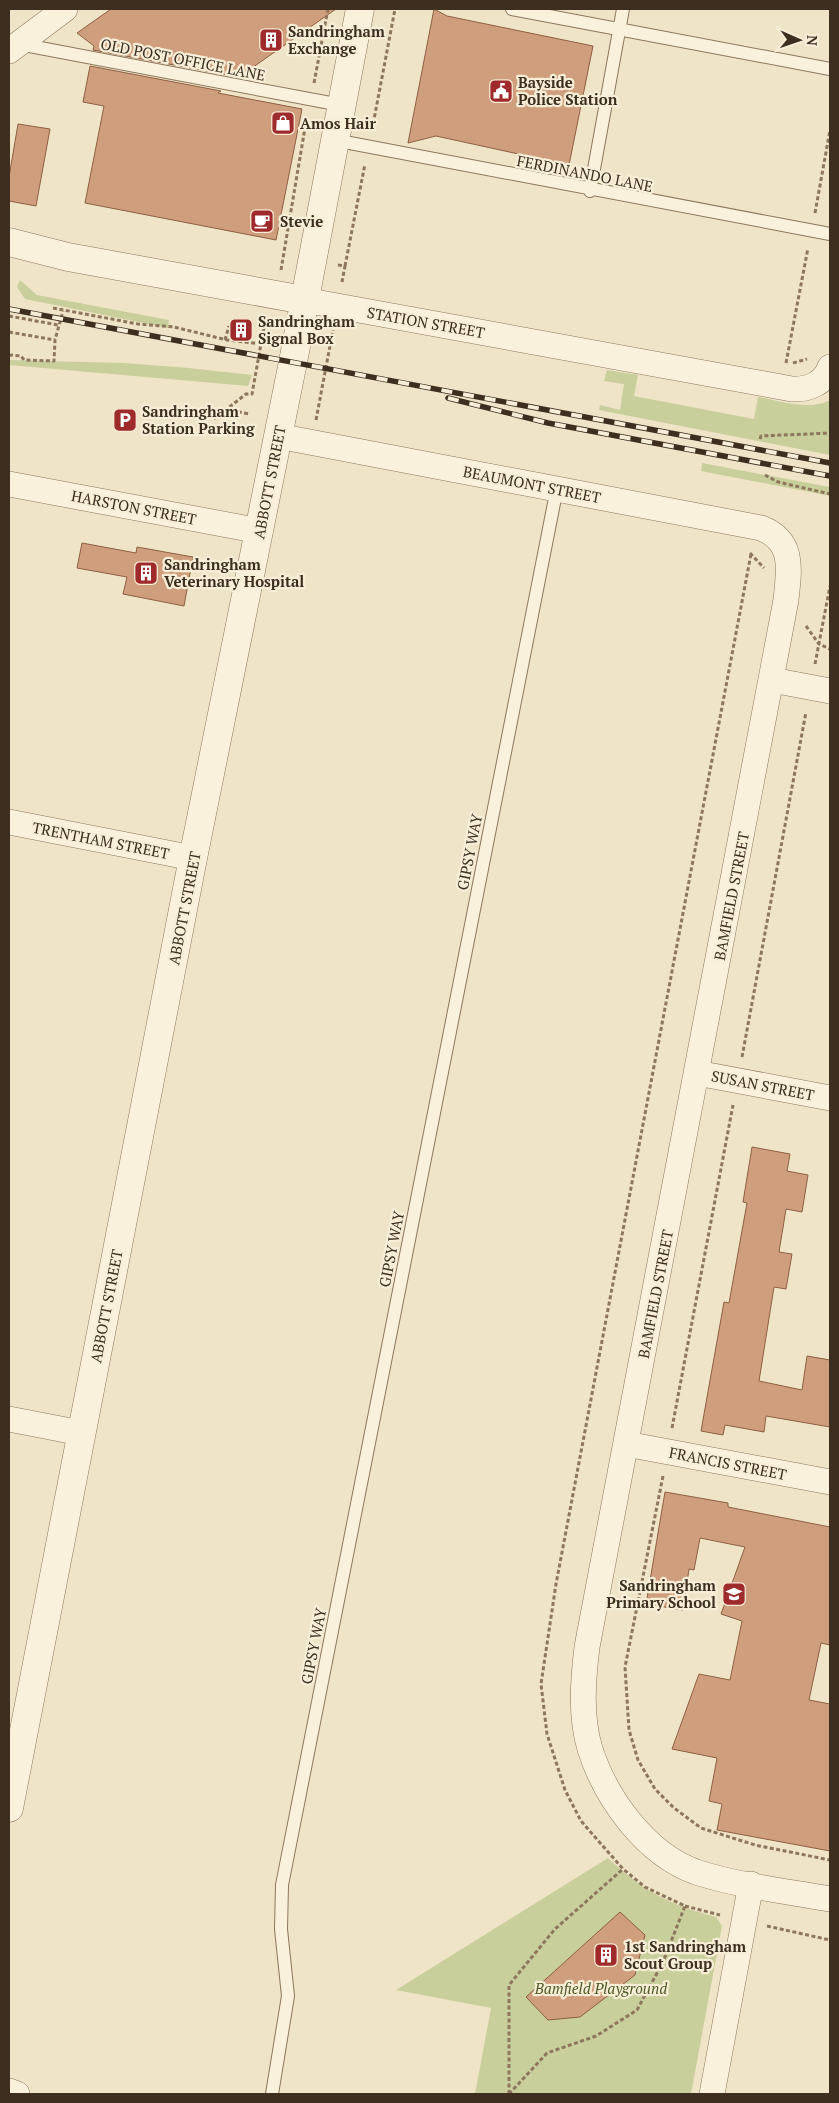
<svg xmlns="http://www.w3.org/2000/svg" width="839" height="2103" viewBox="0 0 839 2103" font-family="'PT Serif',serif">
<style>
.green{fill:#c9cf9b}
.building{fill:#cf9f7d;stroke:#8d5f41}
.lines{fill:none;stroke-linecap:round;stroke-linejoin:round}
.service-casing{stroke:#8d765c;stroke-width:14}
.minor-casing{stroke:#8d765c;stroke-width:26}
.tertiary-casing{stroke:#8d765c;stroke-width:29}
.path{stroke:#8d765c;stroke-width:3;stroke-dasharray:4 2.5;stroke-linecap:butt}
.service{stroke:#faf1dc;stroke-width:12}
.minor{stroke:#faf1dc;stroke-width:25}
.tertiary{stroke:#faf1dc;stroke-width:28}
.rail-casing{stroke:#3d2e20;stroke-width:5.5}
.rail{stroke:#f7eed8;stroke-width:4;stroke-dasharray:11;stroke-linecap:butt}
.labels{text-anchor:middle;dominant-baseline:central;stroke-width:4.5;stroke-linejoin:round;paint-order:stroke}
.poi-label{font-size:15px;font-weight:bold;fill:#3d2e20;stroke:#f7eed8;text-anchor:start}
.street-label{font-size:15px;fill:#3d2e20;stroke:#f7eed8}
.park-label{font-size:15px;font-style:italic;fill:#4d5a26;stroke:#f7eed8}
</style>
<rect width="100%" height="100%" fill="#f0e4c8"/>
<path class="green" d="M20,280L37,295L169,320L168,328L25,299L17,287Z
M9,360L124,363L189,368L252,375L248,386L9,365Z
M607,370L638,375L634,396L754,419L758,397C779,401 811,411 830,400V455L599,410L600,405L620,410L624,384L604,381Z
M702,463L830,487V496L701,471Z
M608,1858C643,1891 670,1905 716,1917L722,1926L691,2094H475L491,2008L396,1990Z"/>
<path class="building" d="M111,9H336L239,77L93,50L94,46L77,33Z
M434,9L447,16L593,46L569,165L436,136L408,143Z
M90,66L221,91L218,93L302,109L276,240L85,203L104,106L83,102Z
M18,124L50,129L36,206L9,201V177Z
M82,543L136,553L137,547L193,557L184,606L123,594L127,577L77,568Z
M752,1147L790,1154L787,1171L808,1175L802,1212L786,1209L779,1252L792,1254L786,1289L774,1287L759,1381L802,1390L807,1356L830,1360V1427L766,1416L764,1432L725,1425L723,1435L701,1431L724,1302L729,1303L747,1203L743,1202Z
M665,1492L728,1503V1507L830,1527V1645L821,1643L809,1700L830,1704V1851L717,1830L722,1804L709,1801L717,1758L672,1749L699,1674L730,1680L742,1621L721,1614L745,1547L700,1538L694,1570L689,1569L683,1610L646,1604Z
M620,1912L645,1935L635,1975L580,2017L548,2020L526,1997Z"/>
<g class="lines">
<g class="service-casing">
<path id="service" d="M512,9L830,69
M19,44L341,105
M334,140L830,234
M590,191L623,9
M272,2094L288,1996L281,1929L282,1885L557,488"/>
</g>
<g class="minor-casing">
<path id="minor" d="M9,51L65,9
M304,300L792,389C808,390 825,383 830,367
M278,436L761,528C795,541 789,570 786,600L587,1647C583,1680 580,1716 590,1749C606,1799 646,1854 696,1872C739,1886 786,1891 830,1899
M9,484L260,531
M772,680L830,691
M9,822L193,858
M697,1073L830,1098
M9,1419L81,1433
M626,1444L830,1482
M9,2091L17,2094
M712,2094L751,1884"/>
</g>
<g class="tertiary-casing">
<path id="tertiary" d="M9,242L68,257L304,300
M9,1808L193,858L293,362L360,9"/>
</g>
<path class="path" d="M314,83L328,9
M372,130L395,9
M815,213L830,130
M338,265L345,266L342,282
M345,266L365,164
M281,270L307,116
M53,308L138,324L174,327L227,340L261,344
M9,316L58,325
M9,332L55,340
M225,340L229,326
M9,355L21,356L24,360L54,361L55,340L63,311
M786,363L808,248
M793,363L807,359
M225,409L249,414
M214,419L246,394H252L264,327L273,320
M316,420L333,330
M760,439L761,436L830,433
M765,475L778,482L830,494
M750,553L764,568
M806,626L819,644L830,649
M815,664L830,586
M742,1057L806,712
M672,1428L733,1105
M663,1476L625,1667L629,1730L638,1760L655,1789L674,1808L701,1828L755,1845L830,1860
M685,1906L720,1915
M767,1926L830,1940
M509,2094V1985L555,1929L623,1869L581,1821L565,1790L547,1734L541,1684L556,1584L751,554
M509,2094L547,2053L596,2036L637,2010L663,1962L685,1906L645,1887L623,1869"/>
<use href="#service" class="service"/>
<use href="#minor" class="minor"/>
<use href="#tertiary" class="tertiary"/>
<g class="rail-casing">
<path id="rail" d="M9,309L830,463
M448,398L548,423L830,476"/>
</g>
<use href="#rail" class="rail"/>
</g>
<defs>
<g id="building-square" transform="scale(1.25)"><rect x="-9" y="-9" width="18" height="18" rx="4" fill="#9e2a2b" stroke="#f7eed8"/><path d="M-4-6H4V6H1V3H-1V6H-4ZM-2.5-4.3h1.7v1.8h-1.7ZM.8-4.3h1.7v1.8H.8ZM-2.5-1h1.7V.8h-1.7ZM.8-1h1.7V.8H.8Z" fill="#fff"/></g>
<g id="civic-square" transform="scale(1.25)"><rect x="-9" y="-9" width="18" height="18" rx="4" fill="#9e2a2b" stroke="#f7eed8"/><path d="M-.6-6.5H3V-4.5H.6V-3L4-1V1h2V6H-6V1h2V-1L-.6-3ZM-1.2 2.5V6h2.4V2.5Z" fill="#fff"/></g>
<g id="shop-square" transform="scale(1.25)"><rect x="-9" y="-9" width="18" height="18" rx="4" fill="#9e2a2b" stroke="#f7eed8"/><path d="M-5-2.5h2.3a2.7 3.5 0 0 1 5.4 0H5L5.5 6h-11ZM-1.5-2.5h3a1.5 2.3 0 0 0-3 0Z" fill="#fff"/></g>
<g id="cafe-square" transform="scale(1.25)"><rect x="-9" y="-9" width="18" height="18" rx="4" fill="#9e2a2b" stroke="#f7eed8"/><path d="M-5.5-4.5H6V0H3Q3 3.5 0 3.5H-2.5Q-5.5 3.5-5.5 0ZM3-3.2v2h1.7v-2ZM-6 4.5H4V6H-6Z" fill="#fff"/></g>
<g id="parking-square" transform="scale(1.25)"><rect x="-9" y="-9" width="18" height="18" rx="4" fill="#9e2a2b" stroke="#f7eed8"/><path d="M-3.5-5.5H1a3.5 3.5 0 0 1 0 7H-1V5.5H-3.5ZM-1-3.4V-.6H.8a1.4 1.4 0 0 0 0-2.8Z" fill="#fff"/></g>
<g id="school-square" transform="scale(1.25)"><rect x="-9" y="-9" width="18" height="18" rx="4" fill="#9e2a2b" stroke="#f7eed8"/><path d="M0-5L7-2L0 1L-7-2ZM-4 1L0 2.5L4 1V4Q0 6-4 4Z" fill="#fff"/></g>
</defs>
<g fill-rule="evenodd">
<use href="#building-square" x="271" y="40"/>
<use href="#civic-square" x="501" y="91"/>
<use href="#shop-square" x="283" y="123"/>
<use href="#cafe-square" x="262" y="221"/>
<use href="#building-square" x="241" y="330"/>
<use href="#parking-square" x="125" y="420"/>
<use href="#building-square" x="146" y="573"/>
<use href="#school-square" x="734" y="1594"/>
<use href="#building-square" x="606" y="1955"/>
</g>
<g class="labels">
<g class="poi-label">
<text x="288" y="31">Sandringham<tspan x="288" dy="17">Exchange</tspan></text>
<text x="518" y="82">Bayside<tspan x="518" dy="17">Police Station</tspan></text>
<text x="300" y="123">Amos Hair</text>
<text x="280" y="221">Stevie</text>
<text x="258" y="321">Sandringham<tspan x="258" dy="17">Signal Box</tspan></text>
<text x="142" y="411">Sandringham<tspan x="142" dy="17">Station Parking</tspan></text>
<text x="164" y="564">Sandringham<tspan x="164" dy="17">Veterinary Hospital</tspan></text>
<text x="716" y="1585" text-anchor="end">Sandringham<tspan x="716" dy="17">Primary School</tspan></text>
<text x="624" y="1946">1st Sandringham<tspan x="624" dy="17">Scout Group</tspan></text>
</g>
<g class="street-label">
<text transform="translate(183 59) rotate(11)">OLD POST OFFICE LANE</text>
<text transform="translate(585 173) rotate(11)">FERDINANDO LANE</text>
<text transform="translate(426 322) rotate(10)">STATION STREET</text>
<text transform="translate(269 482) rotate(-79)">ABBOTT STREET</text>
<text transform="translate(532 484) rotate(11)">BEAUMONT STREET</text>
<text transform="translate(134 507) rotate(11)">HARSTON STREET</text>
<text transform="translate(101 840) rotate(11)">TRENTHAM STREET</text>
<text transform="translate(469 852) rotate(-79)">GIPSY WAY</text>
<text transform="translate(731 896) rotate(-79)">BAMFIELD STREET</text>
<text transform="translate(184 908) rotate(-79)">ABBOTT STREET</text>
<text transform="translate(763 1085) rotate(11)">SUSAN STREET</text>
<text transform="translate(391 1249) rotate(-79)">GIPSY WAY</text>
<text transform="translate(655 1294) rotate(-79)">BAMFIELD STREET</text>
<text transform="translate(106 1306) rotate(-79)">ABBOTT STREET</text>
<text transform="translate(728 1463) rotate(11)">FRANCIS STREET</text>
<text transform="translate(313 1646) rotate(-79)">GIPSY WAY</text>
</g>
<g class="park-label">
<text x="601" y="1988">Bamfield Playground</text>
</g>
</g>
<rect width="839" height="2103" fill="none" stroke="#3d2e20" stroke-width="20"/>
<g transform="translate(799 40) rotate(92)" stroke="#f7eed8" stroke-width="4" paint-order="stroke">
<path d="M0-4L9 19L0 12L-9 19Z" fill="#3d2e20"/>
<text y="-8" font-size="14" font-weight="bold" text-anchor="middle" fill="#3d2e20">N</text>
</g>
</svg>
